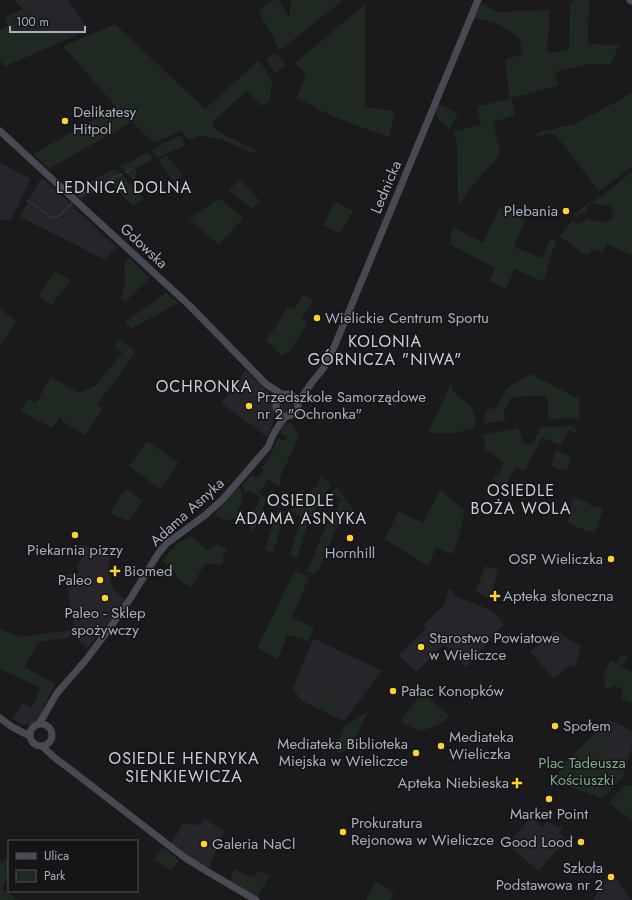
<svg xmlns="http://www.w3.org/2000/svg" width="632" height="900" viewBox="0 0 632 900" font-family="Jost,sans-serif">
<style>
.built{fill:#262529}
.green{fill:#1f2821}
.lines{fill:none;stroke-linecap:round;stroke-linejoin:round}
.stream{stroke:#2e3742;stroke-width:1.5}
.secondary{stroke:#484952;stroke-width:7}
.poi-dot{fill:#ffd22f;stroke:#151417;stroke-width:1.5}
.labels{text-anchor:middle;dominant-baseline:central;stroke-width:3;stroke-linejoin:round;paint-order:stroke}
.poi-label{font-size:15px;fill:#abaebd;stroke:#151417;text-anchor:start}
.street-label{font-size:15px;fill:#abaebd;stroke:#151417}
.park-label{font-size:15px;fill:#80a988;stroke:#151417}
.neighbourhood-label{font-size:16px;letter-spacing:1px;fill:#ccced8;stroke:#151417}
</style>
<rect width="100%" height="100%" fill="#1a191c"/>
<path class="built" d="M13,0H68L88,29L59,43L46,29Z
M0,163L31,179L12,218L9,220H0Z
M44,179L116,247L105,260L20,217L38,183L40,180Z
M246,370L272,396L271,401L274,409V417L273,422L267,437L249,423L248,424L221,403L233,387V386Z
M79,545L112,549L108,567L113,589L125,599L112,618L87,649L84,645L79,642L76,637L81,630H74L68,638L50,640L49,633L74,630L66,575L78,574L77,565L81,563Z
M485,566L498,570L490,598L486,597L476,592Z
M449,589L452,590L454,595L490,610L498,616L504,624L466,667L444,644L417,672L398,655L426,628L424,625L444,605Z
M555,631L581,646L575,668L571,665L554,679L530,652Z
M313,638L382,671L344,721L302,701L293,689Z
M35,701L44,706L39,719L30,725L21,724L12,718L23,703L31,707Z
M614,722L632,731V747L624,772L599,763L610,733L611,726H612Z
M531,817L542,827L547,822L563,828L559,833L567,841L550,857L539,871L507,845Z
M204,819L224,831L208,870L171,843L184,823L200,825Z
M611,869L620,885L632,900H593Z"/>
<path class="green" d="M273,0H278L289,17L291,0H343L306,30L280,50L258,10Z
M575,0H589L588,44L619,45L611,64H590L555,72L558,86L511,98L515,115L493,122L500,154L469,190L458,206L457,150V143L453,132L481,124L477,107L510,98L505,60L523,54L519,37L498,24L479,19L474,17L482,3L498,12L550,10L547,50L549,53L569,49L570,4Z
M365,4V107L395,111L389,137L363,128L316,109L317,107L296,99L306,75L295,63Z
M23,9L46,29L59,43L4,67L0,60V30L8,26L4,17Z
M115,24L205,109L259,60L271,79L272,83L271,92L269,102L261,106L247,91L212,122L216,130L259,152L252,153L221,139L206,137L200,135L189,140L180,131L154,143L132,122L49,169L33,154L116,107L63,46Z
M275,53L286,65L275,74L266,60Z
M632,93V167L599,191L555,134L533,136L543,131L575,124Z
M438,104L458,113L450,129L440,121L435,112Z
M178,136L182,137L186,145L159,157L156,156L152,150Z
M148,152L153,159L135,169L137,174L133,180L120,167Z
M167,156L183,175L174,181L158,161Z
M112,170H117L144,199L133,206L110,183L81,199L75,193L78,188Z
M632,172V255L618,249L607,244L602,253L595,249L587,256L559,236L574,219V221L577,224L584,222L587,218C597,221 604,225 613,217V213L610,206L592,203L588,205L586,214L582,213L576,217L574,215L590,201L592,203Z
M240,180L260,201L252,209L228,190Z
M219,198L243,218L219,245L189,219Z
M27,199L50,215L58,213L61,214L71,202L73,204L63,216L55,220L50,218L26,202Z
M334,202L354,211L340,234L323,225Z
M500,206L525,221L514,247L542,258L551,238L557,241L553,250L543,282L515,269L506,289L489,281L495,268L451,245L450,238L454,227L483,243Z
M129,257L150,278L125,302L121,299L125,283L124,264Z
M55,271L70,280L52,305L38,295Z
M166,293L178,303L131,329L125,322Z
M303,294L314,300L302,319L308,322L289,352L280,355L265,339L272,332L288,307L294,310Z
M0,309L17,321L0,345Z
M120,340L136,352L97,405L103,409L85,435L62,421L63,418L61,416L52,428L21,411L28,399L36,403L51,377L79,393L96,385L122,353L114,346Z
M530,374L583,401L579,402V418L548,419V405L546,396L512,397L503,413L506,420L485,424L483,416L488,409L496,408L508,387Z
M451,383C452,387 453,391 456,394C460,399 466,401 469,405C474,411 478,423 472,429L454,433H428Z
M280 405a7 7 0 1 1 14 0a7 7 0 1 1-14 0Z
M287,423H291L293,425L294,428L299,437L280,477V487L268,480L259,493L267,499L265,503L254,532L251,530L249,525L260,497L257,495L248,491L245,494L242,485L252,475L257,478L264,470L261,468L265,464L264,462L269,458L278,438L285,441L287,437L280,433L284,424Z
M574,426L579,434L569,430L561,445L542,438L525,471L516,467L503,490L493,479L499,472L504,462L485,449L484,434L518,428L524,444L531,443L538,434L540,427Z
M147,441L179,463L160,489L129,466Z
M556,451L572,456L567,471L550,466Z
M321,476L331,485L311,517C304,520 298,515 292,512L291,511V508L295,510V509L291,507L295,497L293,495L303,489L304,490L302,496L311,500L309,498L314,487L316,488Z
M239,487L243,495L236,518C228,520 219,522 215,514L216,512Z
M336,488H338L355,512L342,520L337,527L319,569L314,574L306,571L309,567L327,523L334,514L341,499L330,494L333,490Z
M126,489L143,501L129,521L109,513Z
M440,490L465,510L459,537L453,554L436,548L428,566L384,539L399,511L423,523Z
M573,497L589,502V505L603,509L595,533L581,529L568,523Z
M278,509L285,511L273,554L265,549Z
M300,521H306L307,526L297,558L290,555Z
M191,536L207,550L217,544L227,549L223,556V565L205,564L191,587L183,582L178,578L174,570L162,561L177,543Z
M295,571L309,577L292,618L314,627L309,641L287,635L278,659L257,648Z
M0,629L20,637L49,633L50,640L38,642L25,667L55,684L44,706L35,701L40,688L0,669Z
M622,654L628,657L621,666L632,672V701L631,704L621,699L623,689L612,685L610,690L606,688L603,678L605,672L611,660L616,663Z
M422,692L449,715L445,721L436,726L421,731L416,730L402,722V719Z
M324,699L338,705L334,714L320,708Z
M368,712L350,748L340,753L334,750L343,728L361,716Z
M609,720L614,722L612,726H611L610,733L599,763L624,772L622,778L604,797L601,798L557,782L556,779L563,764Z
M630,785L632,786V820L610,804V801L624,786Z
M163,848L179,860L171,871L154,859Z
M6,858L9,859V876L1,888L19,900H0V863L2,864Z
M234,869L254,878L259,870L269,876L257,897L230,882Z
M376,881L394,892L390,900H365Z"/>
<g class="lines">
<path class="stream" d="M126,172L132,169
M79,196L93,188L122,174
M27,200L52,218C60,218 66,209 72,203"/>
<path class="secondary" d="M630,0L632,1
M0,131L190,306L266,384L283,395
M276 405a11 11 0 1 1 22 0a11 11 0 1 1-22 0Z
M298,402L313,381L323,369L335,345L478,0
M0,718L12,727L30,736
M30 735a11 11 0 1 1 22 0a11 11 0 1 1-22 0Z
M39,724L57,693L85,661L107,632L130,599L158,554L166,544L204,516L223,499L268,447L273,435L281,422L287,416
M42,746L55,758L75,773L184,857L208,872L256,900"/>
</g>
<g class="poi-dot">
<circle cx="65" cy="121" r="4"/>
<circle cx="566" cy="211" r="4"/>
<circle cx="317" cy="318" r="4"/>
<circle cx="249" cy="406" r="4"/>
<circle cx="75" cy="535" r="4"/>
<circle cx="350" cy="538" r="4"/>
<circle cx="611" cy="559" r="4"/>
<path d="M113 565h4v4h4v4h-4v4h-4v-4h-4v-4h4z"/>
<circle cx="100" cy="580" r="4"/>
<path d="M493 590h4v4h4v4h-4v4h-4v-4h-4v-4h4z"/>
<circle cx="105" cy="598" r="4"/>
<circle cx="421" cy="647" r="4"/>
<circle cx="393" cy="691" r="4"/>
<circle cx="555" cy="726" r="4"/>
<circle cx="441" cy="746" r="4"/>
<circle cx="416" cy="753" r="4"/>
<path d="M515 777h4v4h4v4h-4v4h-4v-4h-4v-4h4z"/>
<circle cx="549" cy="799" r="4"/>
<circle cx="343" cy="832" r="4"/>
<circle cx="581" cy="842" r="4"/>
<circle cx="204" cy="844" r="4"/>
<circle cx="611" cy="877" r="4"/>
</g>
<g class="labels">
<g class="poi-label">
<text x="73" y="112">Delikatesy<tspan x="73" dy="17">Hitpol</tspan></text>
<text x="558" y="211" text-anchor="end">Plebania</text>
<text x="325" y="318">Wielickie Centrum Sportu</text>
<text x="257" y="397">Przedszkole Samorządowe<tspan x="257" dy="17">nr 2 "Ochronka"</tspan></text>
<text x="75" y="550" text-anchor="middle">Piekarnia pizzy</text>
<text x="350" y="553" text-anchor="middle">Hornhill</text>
<text x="603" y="559" text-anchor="end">OSP Wieliczka</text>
<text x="124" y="571">Biomed</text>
<text x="92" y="580" text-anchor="end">Paleo</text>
<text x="503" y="596">Apteka słoneczna</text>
<text x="105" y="613" text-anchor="middle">Paleo - Sklep<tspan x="105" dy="17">spożywczy</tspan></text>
<text x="429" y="638">Starostwo Powiatowe<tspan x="429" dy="17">w Wieliczce</tspan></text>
<text x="401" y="691">Pałac Konopków</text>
<text x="563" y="726">Społem</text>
<text x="449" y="737">Mediateka<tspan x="449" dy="17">Wieliczka</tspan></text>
<text x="408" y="744" text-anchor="end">Mediateka Biblioteka<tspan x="408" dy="17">Miejska w Wieliczce</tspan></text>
<text x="509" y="783" text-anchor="end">Apteka Niebieska</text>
<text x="549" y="814" text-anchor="middle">Market Point</text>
<text x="351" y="823">Prokuratura<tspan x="351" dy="17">Rejonowa w Wieliczce</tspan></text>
<text x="573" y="842" text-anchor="end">Good Lood</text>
<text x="212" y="844">Galeria NaCl</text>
<text x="603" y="868" text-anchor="end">Szkoła<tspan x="603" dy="17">Podstawowa nr 2</tspan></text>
</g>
<g class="street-label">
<text transform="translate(386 187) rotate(-67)">Lednicka</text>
<text transform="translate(144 246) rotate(43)">Gdowska</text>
<text transform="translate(187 512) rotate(-42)">Adama Asnyka</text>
</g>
<g class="park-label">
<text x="582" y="763">Plac Tadeusza<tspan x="582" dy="17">Kościuszki</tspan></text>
</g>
<g class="neighbourhood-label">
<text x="124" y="187">LEDNICA DOLNA</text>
<text x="385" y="341">KOLONIA<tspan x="385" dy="18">GÓRNICZA "NIWA"</tspan></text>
<text x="204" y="386">OCHRONKA</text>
<text x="521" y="490">OSIEDLE<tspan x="521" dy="18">BOŻA WOLA</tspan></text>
<text x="301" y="500">OSIEDLE<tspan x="301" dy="18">ADAMA ASNYKA</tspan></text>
<text x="184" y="758">OSIEDLE HENRYKA<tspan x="184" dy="18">SIENKIEWICZA</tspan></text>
</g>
</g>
<rect x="8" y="840" width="130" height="52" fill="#151417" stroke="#515259"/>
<rect x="16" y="853" width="20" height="6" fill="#484952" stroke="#515259"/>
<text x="44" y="860" font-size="12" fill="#abaebd">Ulica</text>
<rect x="16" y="870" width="20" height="12" fill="#1f2821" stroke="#515259"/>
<text x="44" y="880" font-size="12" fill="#abaebd">Park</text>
<path d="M10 26v6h75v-6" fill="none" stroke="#abaebd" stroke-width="2"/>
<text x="16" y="26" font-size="12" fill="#abaebd" stroke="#151417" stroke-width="3" paint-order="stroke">100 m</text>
</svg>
